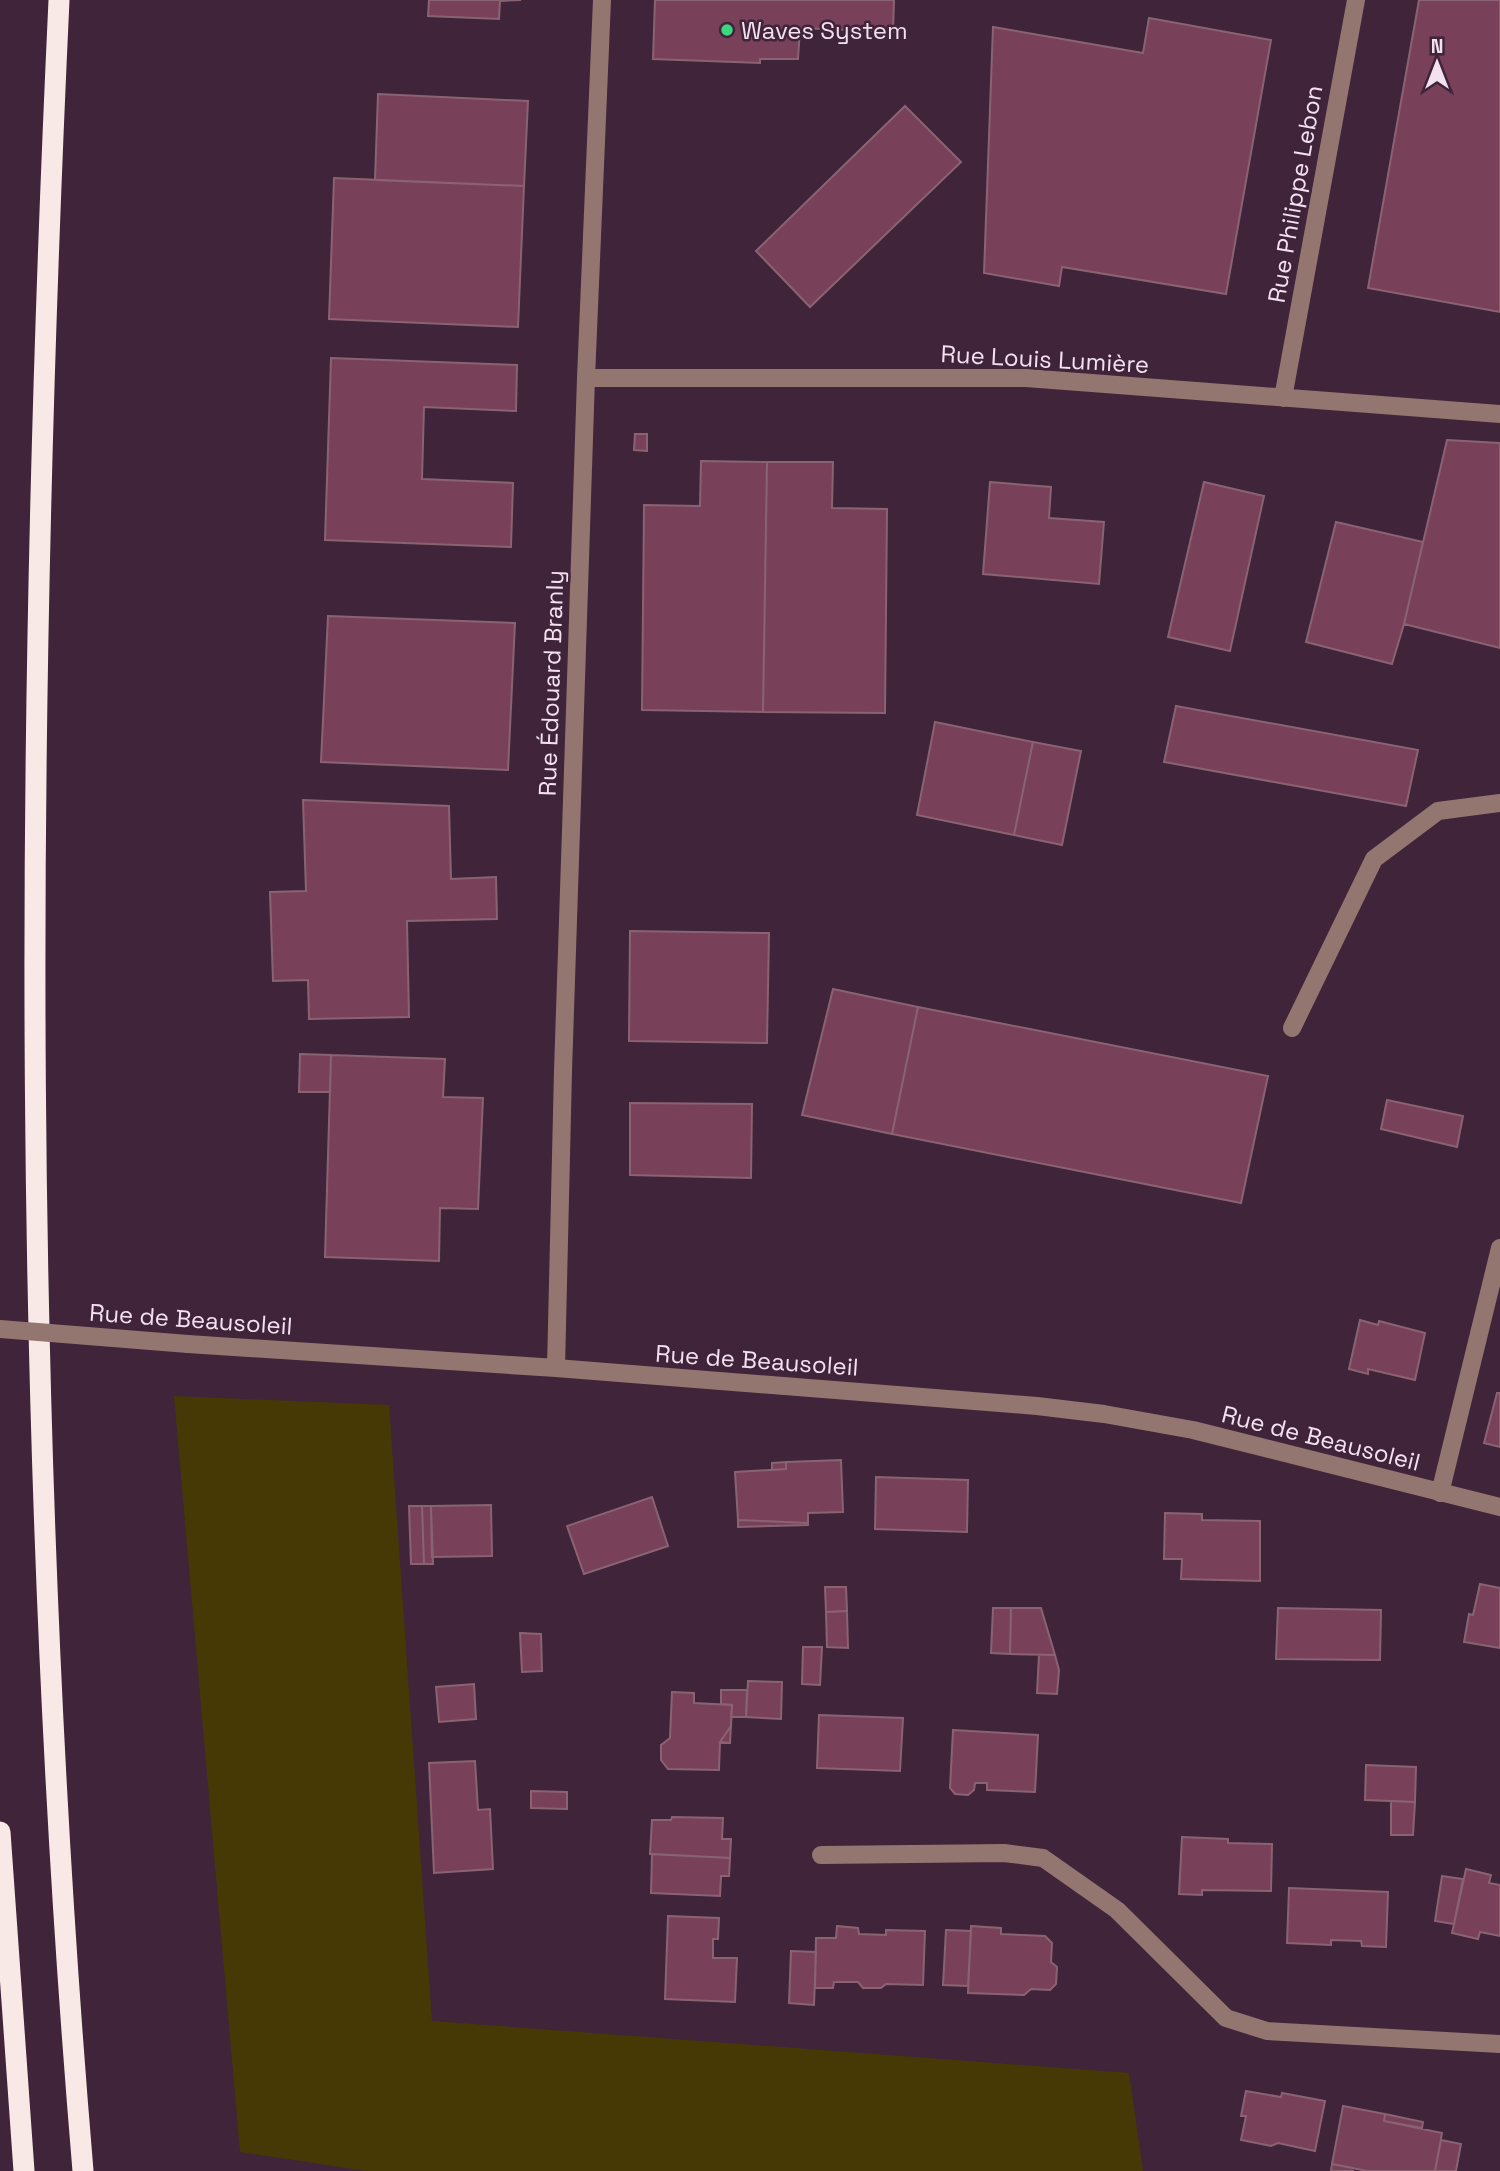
<svg xmlns="http://www.w3.org/2000/svg" width="1500" height="2171" viewBox="0 0 1500 2171" font-family="'Space Grotesk',sans-serif">
<style>
.green{fill:#473905}
.building{fill:#794059;stroke:#8a6373;stroke-width:2}
.lines{fill:none;stroke-linecap:round;stroke-linejoin:round}
.minor{stroke:#947670;stroke-width:18}
.highway{stroke:#f8e9e6;stroke-width:21}
.minor-bridge{stroke:#947670;stroke-width:18}
.poi-dot{fill:#3bd77e;stroke:#3f243a;stroke-width:2.5}
.labels{text-anchor:middle;dominant-baseline:central;stroke-width:5;stroke-linejoin:round;paint-order:stroke}
.poi-label{font-size:24px;fill:#f4e1f0;stroke:#3f243a;text-anchor:start}
.street-label{font-size:24px;fill:#f4e1f0;stroke:#3f243a}
</style>
<rect width="100%" height="100%" fill="#3f243a"/>
<path class="green" d="M174,1396L389,1405L432,2021L1129,2073L1143,2171H366L240,2152Z"/>
<path class="building" d="M429,0H521L500,1L499,19L428,16Z
M655,0H894L893,32L800,28L798,59H760V63L653,59Z
M1419,0H1500V312L1368,288Z
M1149,18L1271,40L1226,294L1062,267L1059,286L984,273L993,27L1143,53Z
M378,94L528,101L524,186L375,180Z
M905,106L961,162L810,307L756,251Z
M334,178L524,186L518,327L329,319Z
M331,358L517,365L516,411L424,407L422,479L513,483L511,547L325,540Z
M635,434H647V451L634,450Z
M1447,440L1500,443V648L1404,624Z
M701,461L767,462L763,712L642,710L644,505L700,506Z
M767,462H833L832,508L887,509L885,713L763,712Z
M990,482L1051,487L1049,518L1104,522L1099,584L983,574Z
M1204,482L1264,496L1230,651L1168,637Z
M1336,522L1423,542L1404,624L1392,664L1306,642Z
M328,616L515,623L508,770L321,762Z
M1176,706L1418,750L1406,806L1164,762Z
M935,722L1033,742L1014,835L917,815Z
M1033,742L1081,751L1062,845L1014,835Z
M303,800L449,806L451,879L496,877L497,919L407,921L409,1017L309,1019L308,980L273,981L270,892L306,891Z
M630,931L769,933L767,1043L629,1041Z
M833,989L918,1007L892,1134L802,1115Z
M918,1007L1268,1076L1241,1203L892,1134Z
M300,1054L331,1055L330,1092H299Z
M331,1055L445,1059L443,1097L483,1098L478,1209L440,1208L439,1261L325,1257Z
M1387,1100L1463,1116L1457,1147L1381,1129Z
M630,1103L752,1104L751,1178L630,1175Z
M1360,1320L1378,1325L1379,1321L1425,1333L1415,1380L1368,1369V1374L1349,1369Z
M1497,1393H1500V1447L1484,1443Z
M841,1460L843,1512L808,1513V1523L738,1520L735,1472L786,1469V1462Z
M786,1462V1469L772,1470V1463Z
M876,1477L968,1480L967,1532L875,1529Z
M652,1497L668,1546L584,1574L567,1526Z
M491,1505L492,1556L432,1557L431,1506Z
M409,1506H422L424,1564H411Z
M422,1506H431L433,1564H424Z
M1165,1513L1202,1514V1520L1260,1521V1581L1181,1579L1182,1559H1164Z
M738,1520L808,1523V1525L738,1527Z
M1480,1584L1500,1588V1648L1464,1642L1469,1614L1473,1615Z
M825,1587H846L847,1611L826,1612Z
M993,1608H1011L1010,1654L991,1653Z
M1011,1608H1041L1055,1655L1010,1654Z
M1278,1608L1381,1610L1380,1660L1276,1659Z
M847,1611L848,1648L827,1647L826,1612Z
M520,1633L541,1634L542,1671L522,1672Z
M803,1647H822L820,1685L802,1684Z
M1039,1655H1055L1059,1670L1057,1694L1037,1693Z
M748,1681L782,1682L781,1719L746,1717Z
M474,1684L476,1719L439,1722L436,1687Z
M721,1690H747L746,1717H731L732,1705L721,1704Z
M672,1692L694,1693V1703L732,1705L731,1726L720,1742L719,1770L668,1769L661,1760V1745L670,1738Z
M819,1715L903,1718L900,1771L817,1768Z
M731,1726L730,1743L720,1742Z
M953,1730L1038,1735L1035,1792L987,1790V1783H975L974,1790L968,1795L955,1794L950,1788Z
M475,1761L478,1810L490,1809L493,1869L434,1873L429,1763Z
M1366,1765L1416,1767L1415,1802L1365,1800Z
M531,1791L567,1792V1809L531,1808Z
M1391,1801L1415,1802L1413,1835H1391Z
M672,1817L723,1818L722,1839H731L730,1858L650,1854L652,1820H671Z
M1182,1837L1228,1839V1843L1272,1844L1271,1891L1202,1890V1895L1179,1894Z
M652,1854L730,1858L729,1876H721L720,1896L651,1893Z
M1466,1869L1491,1875L1489,1883L1500,1885V1936L1480,1932L1478,1939L1452,1933Z
M1442,1876L1463,1879L1454,1924L1435,1921Z
M1289,1888L1388,1892L1386,1947L1362,1946L1361,1941L1331,1940V1945L1287,1943Z
M668,1916L719,1918L718,1939H713V1958H737L735,2002L665,1999Z
M837,1926L858,1928L859,1934L886,1935V1930L925,1931L923,1985L886,1984L881,1988H863L858,1982H834L833,1988H815L816,1938H836Z
M971,1926L1001,1928V1934L1045,1936L1052,1943L1051,1962L1057,1967L1056,1984L1050,1990L1031,1989L1024,1995L968,1993Z
M946,1930L971,1931L968,1986L943,1985Z
M791,1951L816,1952L814,2005L789,2003Z
M1246,2091L1281,2097L1282,2093L1325,2101L1315,2151L1278,2143L1271,2146L1241,2140L1246,2116H1241Z
M1343,2106L1385,2114L1384,2121L1442,2133L1435,2171H1367L1332,2164Z
M1385,2114L1423,2122L1422,2128L1384,2121Z
M1441,2140L1461,2144L1456,2171H1435Z
M1332,2164L1353,2168V2171H1331Z"/>
<g class="lines">
<path class="minor" d="M586,378H1026L1500,414
M1283,398L1356,0
M1292,1028L1374,859L1438,811L1500,803
M188,1344L556,1368L1037,1406L1104,1414L1193,1430L1500,1507
M556,1368L563,1071L586,378L602,0
M1440,1493L1500,1248
M821,1855L1004,1853L1043,1858L1117,1910L1226,2018L1267,2031L1500,2044"/>
<path class="highway" d="M59,0C25,724 22,1449 83,2171
M0,1832L24,2171"/>
<path class="minor-bridge" d="M0,1329L188,1344"/>
</g>
<circle class="poi-dot" cx="727" cy="30" r="7"/>
<g class="labels">
<g class="poi-label">
<text x="741" y="30">Waves System</text>
</g>
<g class="street-label">
<text transform="translate(1295 194) rotate(-80)">Rue Philippe Lebon</text>
<text transform="translate(1045 359) rotate(3)">Rue Louis Lumière</text>
<text transform="translate(551 683) rotate(-88)">Rue Édouard Branly</text>
<text transform="translate(191 1319) rotate(4)">Rue de Beausoleil</text>
<text transform="translate(757 1360) rotate(4)">Rue de Beausoleil</text>
<text transform="translate(1321 1438) rotate(14)">Rue de Beausoleil</text>
</g>
</g>
<g transform="translate(1437 63)" stroke="#3f243a" stroke-width="5" paint-order="stroke">
<path d="M0-5L12 26L0 18L-12 26Z" fill="#f4e1f0"/>
<text y="-10" font-size="19" font-weight="bold" text-anchor="middle" fill="#f4e1f0">N</text>
</g>
</svg>
